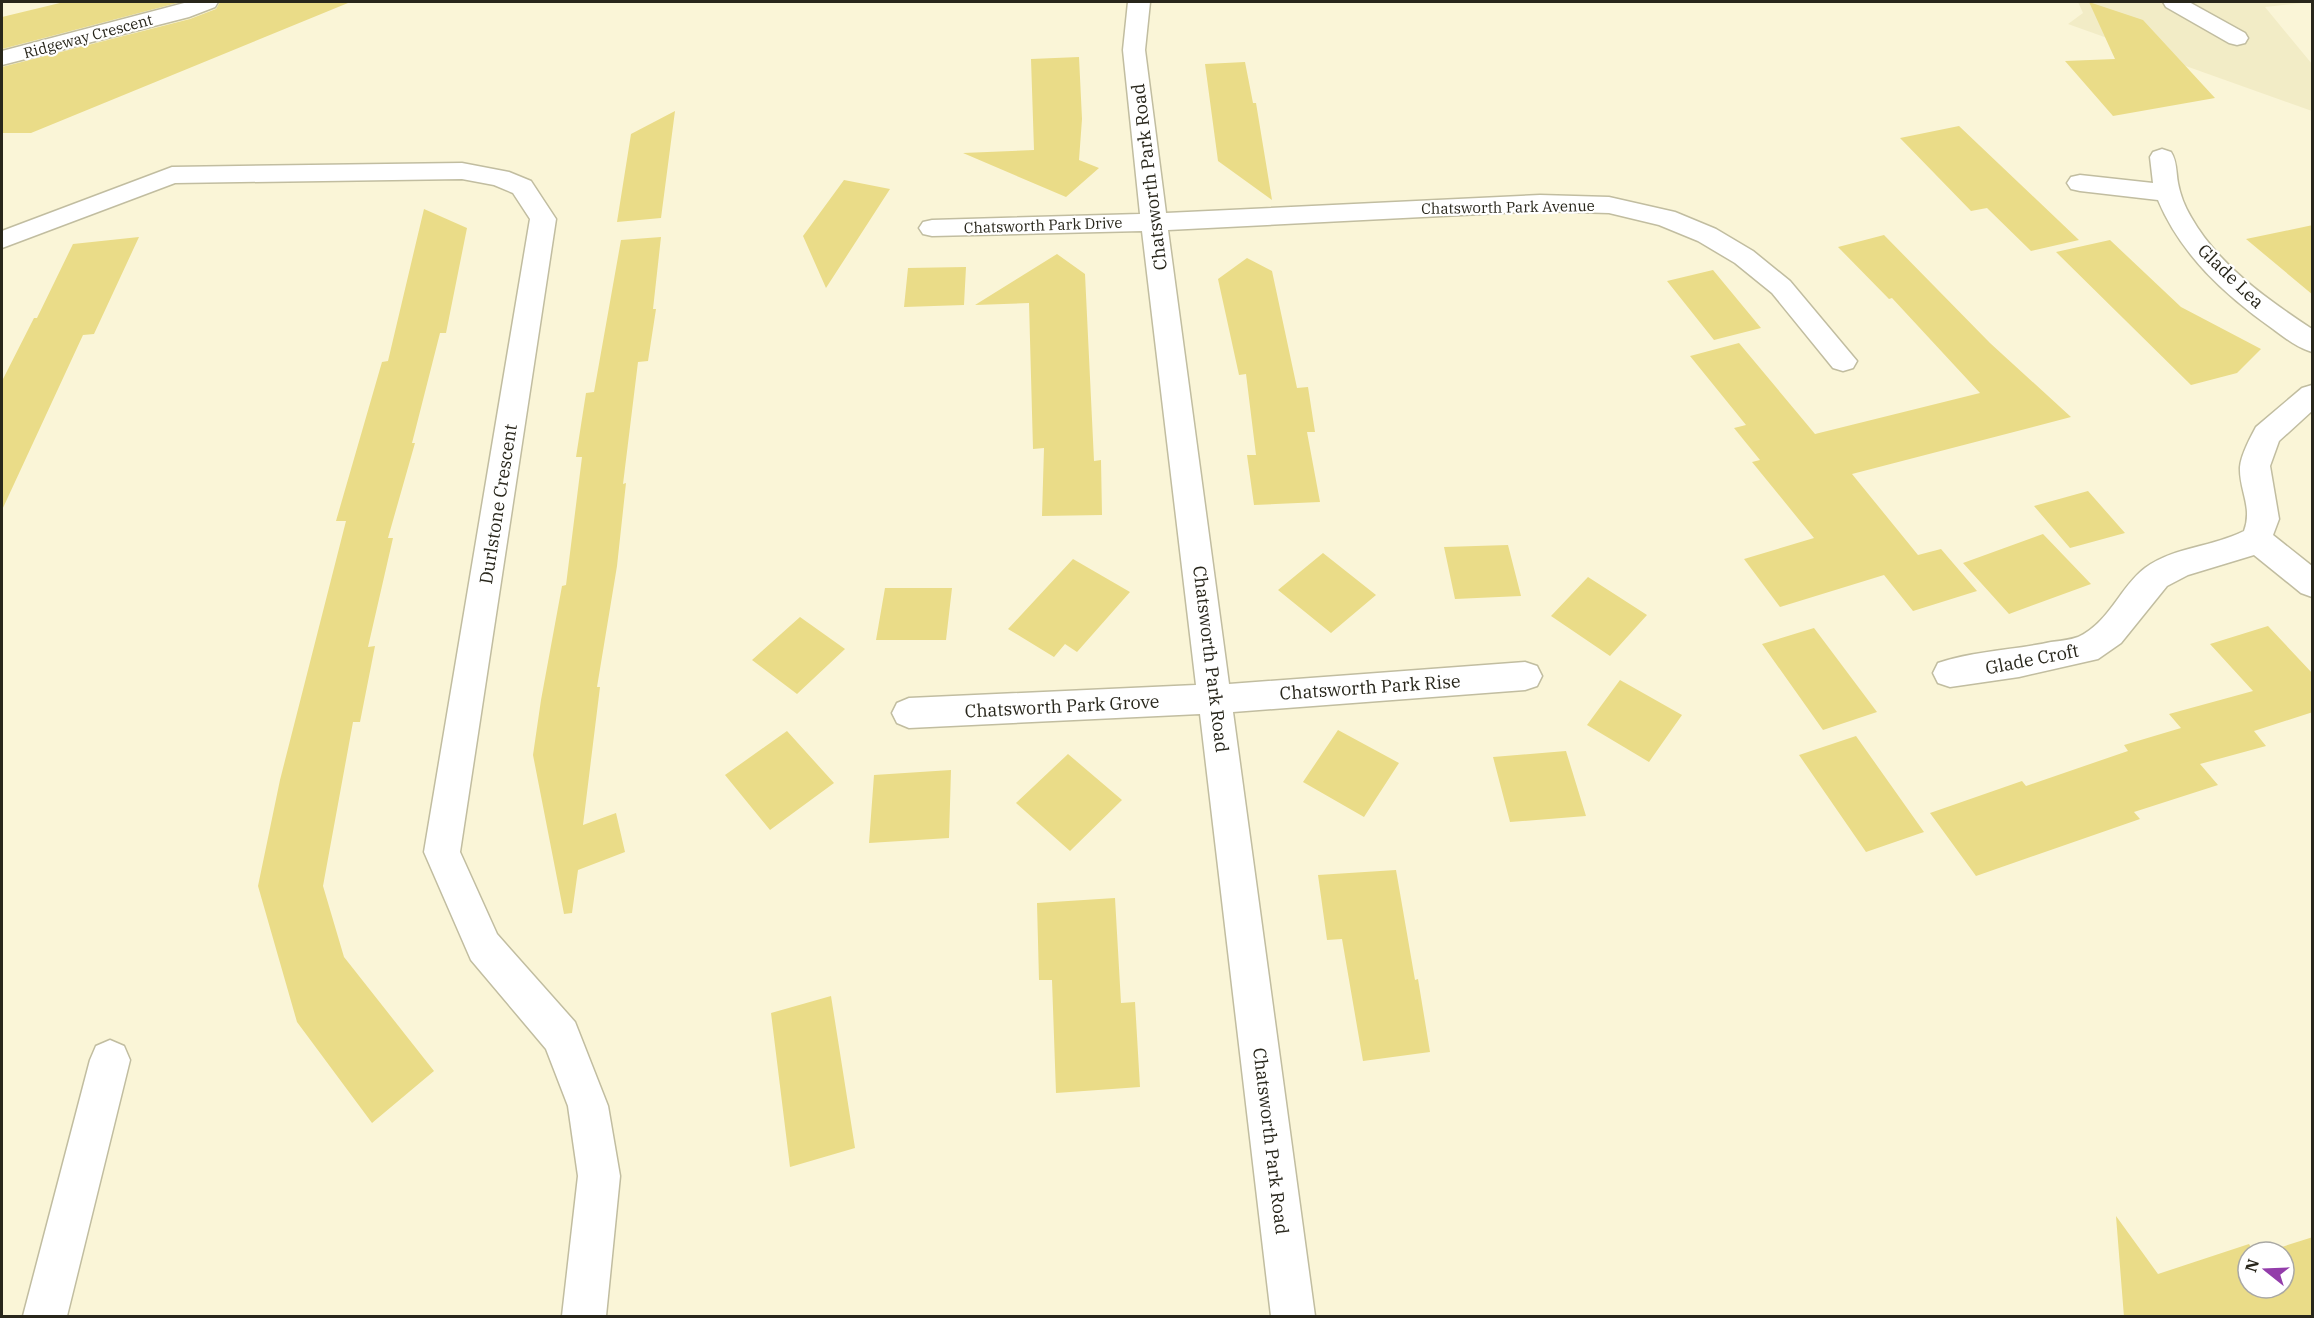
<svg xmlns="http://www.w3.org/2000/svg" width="2314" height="1318" viewBox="0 0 2314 1318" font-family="'IBM Plex Serif',serif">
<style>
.built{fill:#f2ecc6}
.building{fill:#eadc88}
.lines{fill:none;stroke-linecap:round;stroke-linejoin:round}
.minor-casing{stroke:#c1bda0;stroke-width:3}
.minor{fill:#fff;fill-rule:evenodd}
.labels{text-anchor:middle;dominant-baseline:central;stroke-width:4.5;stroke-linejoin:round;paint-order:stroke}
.far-street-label{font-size:15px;fill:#28261b;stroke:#fff}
.street-label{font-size:18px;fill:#28261b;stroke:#fff}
</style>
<rect width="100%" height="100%" fill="#faf5d7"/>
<path class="built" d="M2078,2H2312L2265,7L2312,64V111L2068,24L2083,13Z"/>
<path class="building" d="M64,2H181L2,49V17Z
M220,2L348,3L31,133H2V67L190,19L216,9Z
M2089,2L2143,20L2215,98L2113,116L2065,61L2115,59Z
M1079,57L1082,119L1079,160L1099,168L1066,197L963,153L1034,150L1031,59Z
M1245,62L1253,103H1256L1272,200L1218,161L1205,64Z
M675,111L661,218L617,222L631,134Z
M1959,126L2079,240L2031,251L1987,208L1971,211L1900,138Z
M844,180L890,189L826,288L803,236Z
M424,209L467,228L446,333H440L412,443H415L388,538H393L368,647L375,646L360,722H353L323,886L344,957L434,1071L372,1123L297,1022L258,886L280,780L346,521H336L382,362L388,361Z
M2313,225V295L2246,239Z
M1884,235L1990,343L2071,417L1852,474L1918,555L1941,549L1977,591L1913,611L1884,575L1780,607L1744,559L1814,538L1752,462L1760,460L1734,428L1746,425L1690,356L1739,343L1815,434L1980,393L1892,298L1889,299L1838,247Z
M139,237L94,334L83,335L2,510V381L34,318H37L73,244Z
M661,237L653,309H656L648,361L638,362L623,484L626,483L617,566L597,687H600L583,825L616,813L625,852L578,870L572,913L564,914L533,755L541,700L562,586L566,585L582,457H576L586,393L594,392L621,240Z
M2110,240L2181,307L2261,349L2237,373L2191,385L2056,252Z
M1057,254L1085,274L1094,461L1101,460L1102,515L1042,516L1044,448L1033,449L1029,303L975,305Z
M1247,258L1272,271L1297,388L1308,387L1315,432H1307L1320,502L1254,505L1247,455H1256L1246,374L1239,375L1218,279Z
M966,267L964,305L904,307L908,268Z
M1713,270L1761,328L1714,340L1667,281Z
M2088,491L2125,533L2070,548L2034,506Z
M2043,534L2091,584L2009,614L1963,563Z
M1508,545L1521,596L1455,599L1444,547Z
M1323,553L1376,595L1331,633L1278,590Z
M1073,559L1130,592L1077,652L1065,644L1054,657L1008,629Z
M1588,577L1647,615L1610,656L1551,616Z
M885,588H952L946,640H876Z
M800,617L845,649L797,694L752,660Z
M2268,626L2313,674V712L2254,731L2266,746L2200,764L2218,785L2134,812L2140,819L1976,876L1930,813L2022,781L2026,786L2128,751L2124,745L2181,728L2169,714L2253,691L2210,644Z
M1814,628L1877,712L1823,730L1762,644Z
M1620,680L1682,715L1649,762L1587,725Z
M1338,730L1399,763L1364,817L1303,782Z
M787,731L834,783L770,830L725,775Z
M1856,736L1924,832L1866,852L1799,755Z
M1566,751L1586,816L1510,822L1493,757Z
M1068,754L1122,800L1070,851L1016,803Z
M951,770L949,838L869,843L874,775Z
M1396,870L1415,980L1418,979L1430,1052L1363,1061L1342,939L1327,940L1318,875Z
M1115,898L1121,1003L1135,1002L1140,1087L1056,1093L1052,980H1039L1037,903Z
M831,996L855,1148L790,1167L771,1013Z
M2116,1216L2158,1274L2249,1244L2254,1252H2248V1288H2284V1252H2266L2313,1237V1317H2124Z"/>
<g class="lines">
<g class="minor-casing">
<path id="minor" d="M188,2H218L215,7L189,17L2,65V51Z
M1128,2H1150L1145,50L1166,213L1540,195L1609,197L1675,212L1716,229L1753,251L1790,281L1857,361L1853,368L1843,371L1833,368L1772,293L1735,263L1698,241L1659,225L1609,213L1540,211L1168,230L1229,684L1525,662L1537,666L1542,676L1537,686L1525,690L1233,712L1315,1316H1271L1200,714L909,728L897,723L892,713L897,703L909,698L1196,685L1142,231L932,236L923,234L919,228L923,222L932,220L1140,214L1123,50Z
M2163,2H2189L2245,33L2248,38L2245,43L2237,45L2229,43L2166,7Z
M2162,149L2171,152C2177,161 2176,172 2178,183C2180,194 2185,207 2191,217C2218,265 2268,300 2312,329V352C2298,348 2285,338 2273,329C2225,295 2181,255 2158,200L2080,191L2071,189L2067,183L2071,177L2080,175L2153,183L2150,157L2153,152Z
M462,163L509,172L531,181L556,219L460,852L497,934L575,1022L608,1106L620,1176L606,1316H562L578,1176L568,1106L546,1049L471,960L424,852L530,219L513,193L494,185L462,179L175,183L2,248V231L172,167Z
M2312,385V411L2279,441L2270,466L2279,519L2273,535L2312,566V597L2301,593L2254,555L2188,575L2167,586L2121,643L2098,659L2019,677L1950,687L1938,683L1933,673L1938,663C1974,651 2014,650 2051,642C2060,641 2070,640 2078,637C2109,623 2120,587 2145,568C2173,547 2213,547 2244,531C2253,507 2239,490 2240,467C2241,455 2250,438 2256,427L2302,388Z
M110,1040L124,1046L130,1060L67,1316H23L90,1060L96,1046Z"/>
</g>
<use href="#minor" class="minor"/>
</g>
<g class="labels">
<g class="far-street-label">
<text transform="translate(88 36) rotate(-15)">Ridgeway Crescent</text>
<text transform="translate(1508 207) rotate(-1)">Chatsworth Park Avenue</text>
<text transform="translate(1043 225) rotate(-2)">Chatsworth Park Drive</text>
</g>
<g class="street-label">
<text transform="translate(1149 177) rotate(-97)">Chatsworth Park Road</text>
<text transform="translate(2231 276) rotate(44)">Glade Lea</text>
<text transform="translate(498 504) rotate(-81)">Durlstone Crescent</text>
<text transform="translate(1211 659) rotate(83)">Chatsworth Park Road</text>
<text transform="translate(2032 659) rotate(-11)">Glade Croft</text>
<text transform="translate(1370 687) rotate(-4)">Chatsworth Park Rise</text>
<text transform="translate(1062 706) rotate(-3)">Chatsworth Park Grove</text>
<text transform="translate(1271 1141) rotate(83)">Chatsworth Park Road</text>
</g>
</g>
<rect width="2314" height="1318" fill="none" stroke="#28261b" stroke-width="6"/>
<g transform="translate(2266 1270) rotate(288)"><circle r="28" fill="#ffffff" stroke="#a9a8a4" stroke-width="1.5"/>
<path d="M0-4.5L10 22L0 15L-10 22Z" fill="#933daa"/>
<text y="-9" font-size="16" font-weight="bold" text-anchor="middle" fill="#28261b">N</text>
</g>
</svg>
